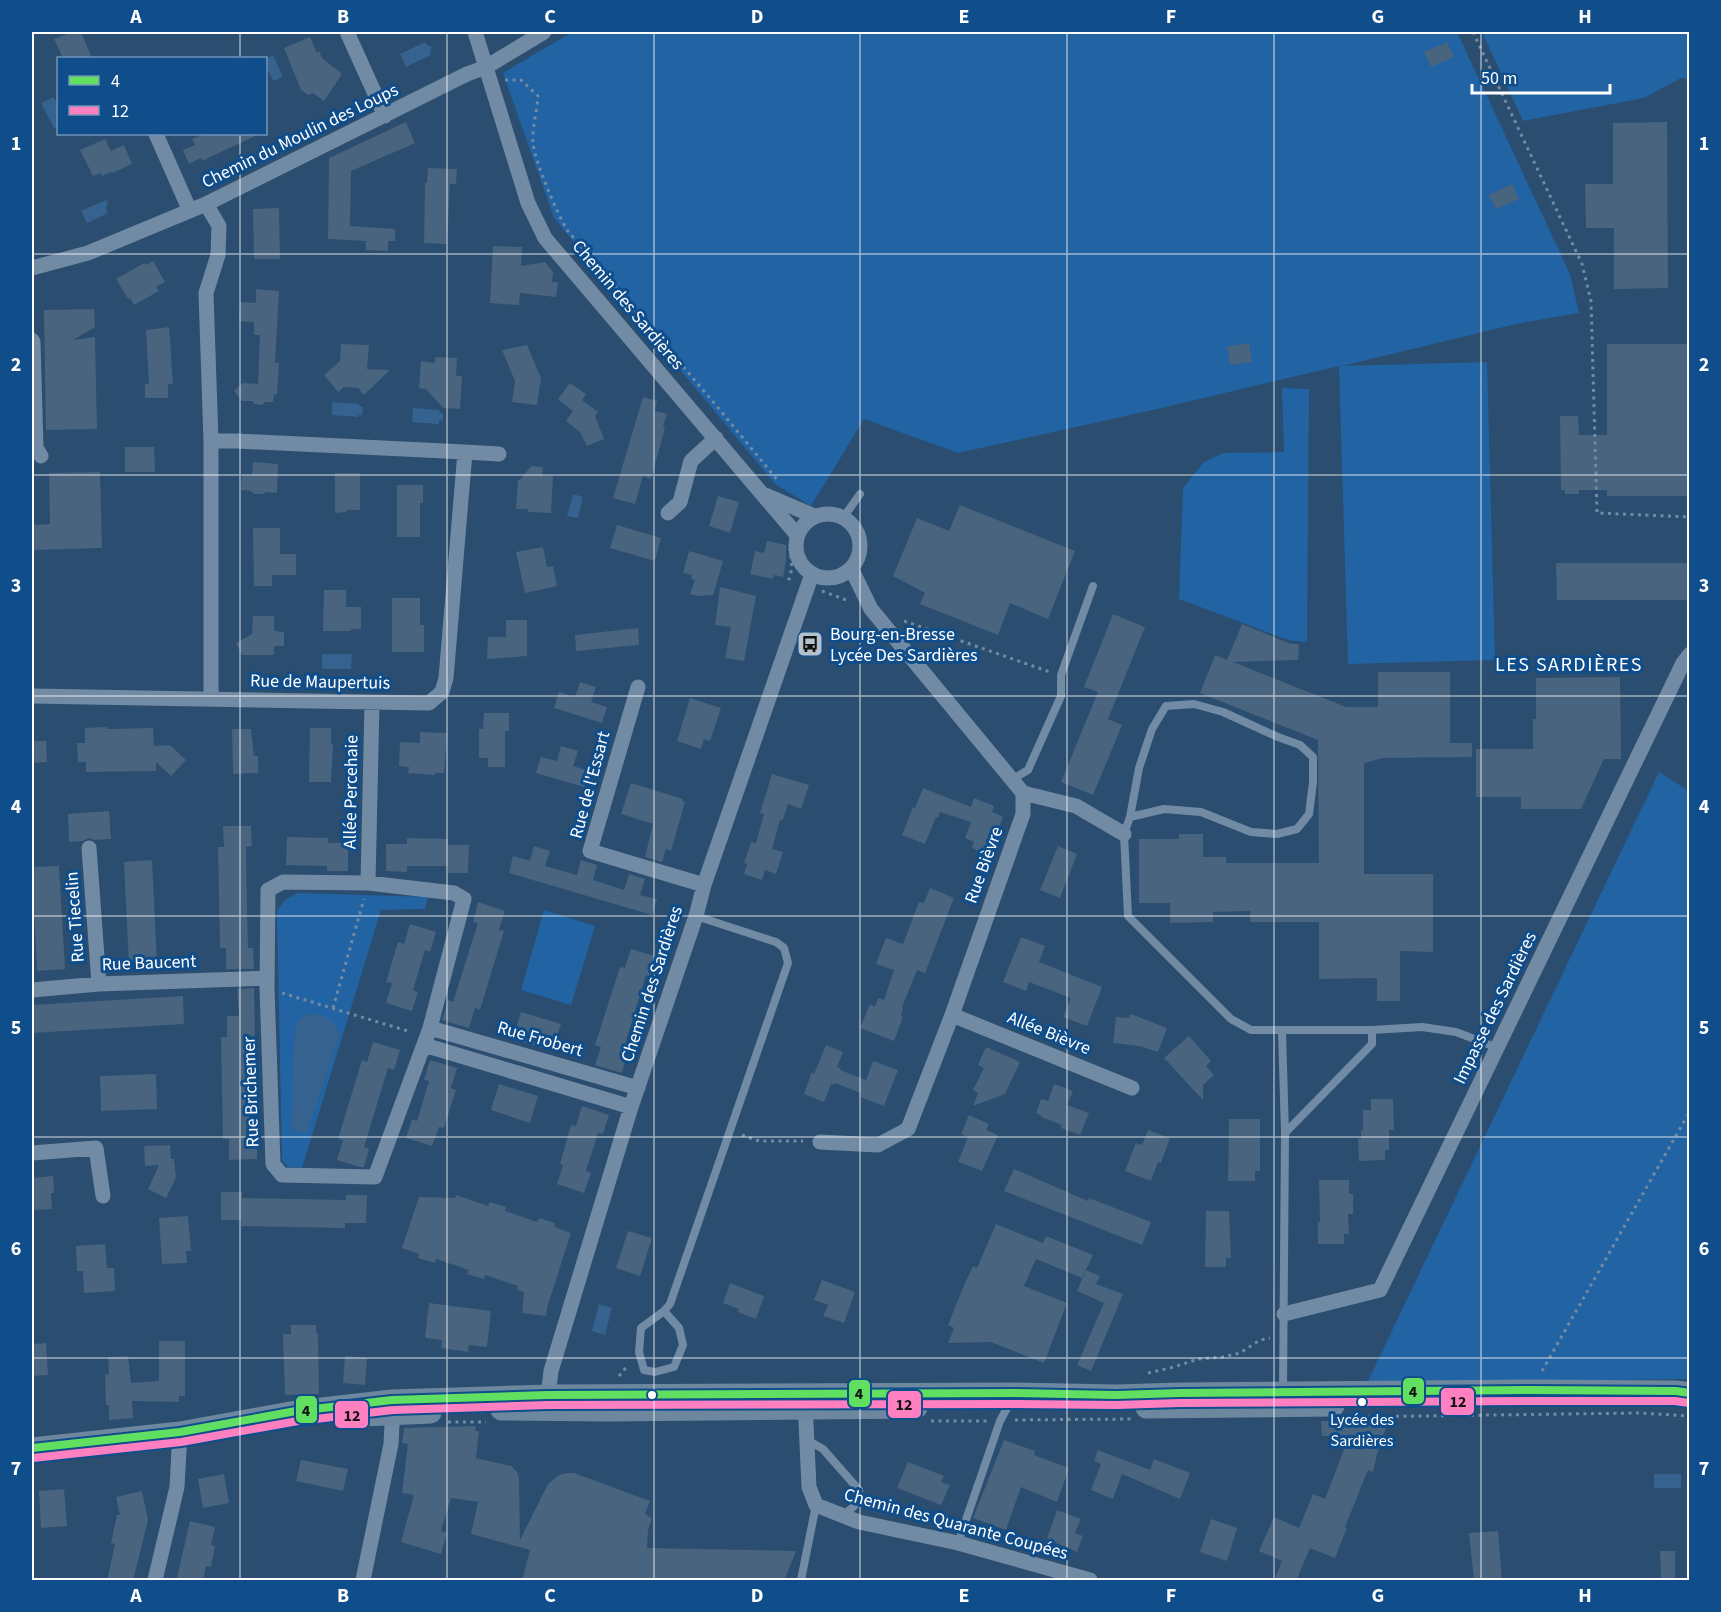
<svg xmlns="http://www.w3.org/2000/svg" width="1721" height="1612" viewBox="0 0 1721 1612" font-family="'Source Sans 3',sans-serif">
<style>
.green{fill:#2263a3}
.water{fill:#366290}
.building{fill:#48647f}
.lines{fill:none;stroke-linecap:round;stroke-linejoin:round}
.path{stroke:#728ba4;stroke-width:3;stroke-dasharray:3 4.5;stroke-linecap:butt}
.lane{stroke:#728ba4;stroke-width:8}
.street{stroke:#728ba4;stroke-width:15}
.secondary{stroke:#6d879f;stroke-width:21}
.bus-1-casing{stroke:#0f4d8b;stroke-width:12}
.bus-2-casing{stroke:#0f4d8b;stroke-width:12}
.bus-1{stroke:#60df60;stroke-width:8}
.bus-2{stroke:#ff80c0;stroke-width:8}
.grid{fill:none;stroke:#fff;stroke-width:1.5;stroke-opacity:0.55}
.bus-dot{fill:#fff;stroke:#0f4d8b;stroke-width:2}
.labels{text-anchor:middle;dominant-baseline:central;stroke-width:6;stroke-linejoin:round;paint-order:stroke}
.bus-label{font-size:16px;fill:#fff;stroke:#0f4d8b}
.street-label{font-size:18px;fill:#fff;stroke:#0f4d8b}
.poi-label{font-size:18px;fill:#fff;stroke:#0f4d8b;text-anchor:start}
.neighbourhood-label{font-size:20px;letter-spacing:1.5px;fill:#fff;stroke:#0f4d8b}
.line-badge{stroke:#0f4d8b;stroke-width:2}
.pale-badge-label{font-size:16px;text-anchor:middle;font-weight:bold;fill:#111}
.neatline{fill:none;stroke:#fff;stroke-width:2}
.grid-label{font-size:20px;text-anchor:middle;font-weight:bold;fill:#fff}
</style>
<rect width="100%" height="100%" fill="#2b4d6f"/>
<path class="green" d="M572,32H1457L1570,274L1579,313L1516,324L1342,366L1487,362L1495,660L1348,664L1339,366L1157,409L958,453L864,419L811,506L775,484L554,218L503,73Z
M1482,32H1689V79L1681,78L1644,98L1523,121Z
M1282,388L1309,389L1307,642L1288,640L1179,599L1183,488L1204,462L1223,453L1284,452Z
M1659,772L1689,791V1379L1367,1383Z
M298,893L428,897L425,909L381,910L302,1168L288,1167L282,1160L277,911L285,900Z
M544,910L595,926L571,1005L521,990Z"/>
<path class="water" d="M425,42L427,45L432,47L430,52L431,55L406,67L400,54Z
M273,55L283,77L273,81L266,66V59Z
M54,97L58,106V126L54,128L41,103Z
M106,200L108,203L106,208L108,213L87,223L81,211Z
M332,402L359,404V406L363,407L362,415H358V417L332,415Z
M413,408L440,410L439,413H443V421L439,420V424L412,422Z
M573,494L583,497L578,518L567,516Z
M322,654H352L351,669H322Z
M317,1014C330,1016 335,1024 340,1035L307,1133L291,1130L295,1026L304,1015Z
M599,1304L612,1308L605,1335L592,1331Z
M1654,1474H1681V1488H1654Z"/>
<path class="building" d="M72,32H81L92,58H63L54,39Z
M310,37L317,53L319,51L322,58L342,74L324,101L313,93L308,95L301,90L284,48Z
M1447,42L1454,57L1431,67L1424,52Z
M406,122L415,143L351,171L350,226L395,229V241H388V251L366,250V241L328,239L329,158Z
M1667,122L1668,288L1614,289V228H1586L1585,184H1613V123Z
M204,134H259L202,161L201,158L189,164L183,150L195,145L192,139Z
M105,139L111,151L124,145L132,164L112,173L111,172L102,176L101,173L93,176L80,150Z
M428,168L457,169L456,184H450L447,244L424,243L425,183H427Z
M1512,184L1519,199L1496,209L1489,195Z
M279,208L280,259H254L253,209Z
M493,246L522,247L521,266L545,262L553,272L552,282H558L556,297L520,293L519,305L490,303Z
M153,261L165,282L156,287L159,291L134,305L130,298L128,299L116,279L144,263L146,265Z
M256,289L279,291L275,363H279L277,394H274L273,402H265L262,405L255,404L252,401H242L234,391L243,383L258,384L260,335H254V322L239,321L240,302L256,303Z
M94,309L95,327L73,340L95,337L97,429L46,430L44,310Z
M169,327L173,384H168V398H145V384H149L146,330Z
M1249,343L1252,362L1230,365L1227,346Z
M341,344L369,345L367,369L390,370L364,395L358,388L344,387L338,392L324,375L340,361Z
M1607,344H1688V496H1607V490H1579V494H1565V490H1561L1560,416H1578L1579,435H1607Z
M527,345L541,378L537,405L512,402L515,381L502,350Z
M435,357L457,358L456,376H462L460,409L443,408L426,389L419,388L421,361L435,363Z
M570,383L586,394L582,400L598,412L595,416L604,439L587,446L580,432L566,421L573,411L558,399Z
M643,397L657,401L655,411L667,414L663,427L665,428L651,479L643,476L635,504L613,498Z
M125,447H154L155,472H125Z
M253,462L278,464L277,493L266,492L263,494H254L251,491L241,490L242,475L252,476Z
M531,466L543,467L542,475L553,476L551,513L528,512V509H516L518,480H520Z
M100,472L102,548L32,550V525L50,524L49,473Z
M335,473H360V510H348L346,512L335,513Z
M397,485H423V503H420V537H397Z
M718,496L739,502L730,533L709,526Z
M960,505L1075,551L1048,619L1010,603L998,635L920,604L925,593L893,576L917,518L949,531Z
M617,525L661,538L655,561L610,548Z
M253,528H280V554H296V575H272V586H254Z
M767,541L786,545V561L783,577L774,575L773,579L750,574L755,551L764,553Z
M543,547L547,567L553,566L557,586L525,593L516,552Z
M689,551L723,561L713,595L700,596L690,594L695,580L691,579L692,575L683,573Z
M1556,563H1689V600H1557Z
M720,587L756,596L744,661L725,658L731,627L715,625Z
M324,590H346V607H361V629H351V631H323Z
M392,598H420V625H424V652H392Z
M1113,614L1145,627L1108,719L1122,725L1093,795L1061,782L1098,692L1084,687Z
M253,616H274V631L284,632V646H274V655H242L236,643L252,634Z
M506,620H527V656L487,659L488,637H506Z
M1242,624L1291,644H1299L1298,660L1233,662L1346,707H1378V672H1450V743H1472V757L1383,758L1364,763V874H1433V952L1400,951V1001H1377V978L1319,979V922H1250V911L1213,912V922L1170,923V903H1139V839H1179V834H1203V857H1226V863H1319L1318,740L1200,693L1215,655L1227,660Z
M638,628L639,645L576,651L575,635Z
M1620,677L1621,759H1604L1581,809H1521V797H1476V749H1533V719H1536V678Z
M580,682L596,687L591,702L607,707L602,723L554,708L559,692L575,697Z
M690,698L721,708L710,741L704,739L701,749L677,741Z
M484,713H509V731H505V767H488V758H479V729H483Z
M107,727V729L153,728L154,746L170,745L186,760L171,776L156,762V771L86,772V762H78L77,743H85V728Z
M310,728H331V744H333L331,782H309Z
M232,729H251L254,756H258V773L233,774Z
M420,732L447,733L444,773H435V775L408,773L409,767L399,766L400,742L420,743Z
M32,741H46L47,762L32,763Z
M561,746L578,751L573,766L589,771L584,787L536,773L541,757L557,761Z
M772,774L809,785L801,809L788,804L783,820H780L772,849L783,852L776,874L765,870L762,880L744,874L747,864L744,863L751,842L756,843L764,814L760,813Z
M631,783L683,799L682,801L685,802L671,851L666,849L662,862L645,857L653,824L621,814Z
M923,788L971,807L974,798L994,806L992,812L1003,817L988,855L972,848L974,842L965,838L971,822L940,812L938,818L936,817L925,844L902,835L913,807L915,808Z
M109,811L111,839L94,840L89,838L83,841L69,842L68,814Z
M223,826H251L252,846L246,847L247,907L248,948H253L254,969H226V948H220L218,847H224Z
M287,837L328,838V843H348V871H327V866L286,865Z
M407,838L448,839V845H469L468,873H448V866H407V872L386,871V844H407Z
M534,846L550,851L545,866L577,875L581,860L597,865L593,880L624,890L629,874L645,879L640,895L657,899L652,915L509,873L513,856L530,861Z
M1058,846L1077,854L1060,898L1040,890Z
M152,860L157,964L129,966L124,862Z
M59,866L65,969L37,971L32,867Z
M930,888L954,898L925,973L917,970L902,1007L903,1008L901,1016L903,1017L894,1041L860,1028L870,1004L875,1007L878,998L884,1000L894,970L876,964L886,938L903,944L919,902L924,903Z
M478,902L505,911L499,930L504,931L480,1010L475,1008L469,1028L442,1020L448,1000L453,1002L478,923L473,922Z
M410,924L436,932L430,952L425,950L413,990L418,992L412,1011L386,1003L392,983L386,982L398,942L404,944Z
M1021,937L1045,946L1039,962L1102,987L1087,1026L1063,1017L1071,998L1029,982L1026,991L1003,982Z
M631,949L658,957L651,977L646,975L622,1054L627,1055L622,1073L595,1065L601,1047L595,1045L620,967L625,968Z
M254,988L255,1036H249L251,1138H257V1159L229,1160V1139H223L221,1037H227V1016H239L237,989Z
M183,996L184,1024L32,1033V1005Z
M521,1012L561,1024L552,1051L513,1039Z
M1131,1014L1167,1028L1158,1052L1139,1046L1113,1043L1116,1017L1129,1018Z
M1189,1036L1211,1061L1206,1066L1214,1075L1203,1085V1100L1164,1058Z
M373,1042L400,1050L394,1070L388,1068L364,1147L369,1149L364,1167H360L337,1160L343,1140L338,1139L362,1060L367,1062Z
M826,1045L843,1052L837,1067L840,1068V1070L866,1080L873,1061L898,1070L884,1106L860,1097L861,1093L835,1083L834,1085L831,1084L824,1102L804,1094L812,1072L814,1074Z
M986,1047L1020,1062L1005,1094L973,1106L978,1093L973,1090L984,1068L978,1065Z
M430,1060L457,1068L451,1088L456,1090L444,1128L439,1127L432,1146L406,1138L412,1119L417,1121L429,1081L424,1080Z
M156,1074L157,1109L101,1111L100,1076Z
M499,1084L538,1096L530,1123L491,1110Z
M1054,1084L1073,1091L1067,1105L1089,1113L1080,1135L1061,1128L1062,1125L1041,1117L1042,1116L1036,1113L1041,1099L1048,1101Z
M1371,1099H1393L1394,1130H1389V1150H1385V1160L1359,1161L1358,1139H1361V1130H1363V1110H1371Z
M582,1106L609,1115L603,1134L598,1133L586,1171L591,1173L584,1193L557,1184L563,1165L560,1164L571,1125L576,1126Z
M969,1115L989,1124L986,1130L998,1135L982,1171L958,1162L968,1137L961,1134Z
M1229,1119H1260V1171H1255V1181H1228Z
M1148,1130L1170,1138L1161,1163L1158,1162L1151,1181L1125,1171L1136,1143L1142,1145Z
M170,1145L171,1159H174L176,1178L166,1198L148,1189L159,1165L145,1166L144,1146Z
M1014,1169L1088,1201L1089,1198L1151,1222L1142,1245L1004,1191Z
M53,1176L54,1193H51L52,1209L32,1210V1178Z
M1319,1180H1349V1194H1353V1214H1348L1349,1234H1344V1244H1318V1222H1320Z
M221,1192H242V1198L346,1200V1195H367L366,1223H345V1228L241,1226V1220H221Z
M456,1195L488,1206L490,1202L506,1207L505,1211L537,1222L539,1218L555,1223L554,1227L571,1233L547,1308L546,1316L522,1313L524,1292L517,1290L518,1286L485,1275L484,1279L467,1274L469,1270L436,1259L435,1263L418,1258L419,1254L402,1248L419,1197L455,1198Z
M1206,1211H1229L1231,1258H1226V1267H1205Z
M188,1216L191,1251H186L187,1263L162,1264L159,1218Z
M996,1224L1043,1243L1046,1236L1093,1255L1082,1278L1036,1259L1024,1286L1067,1303L1044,1363L991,1342L948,1343L954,1328L948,1325L965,1283L973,1266L977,1268Z
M628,1231L652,1238L640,1276L616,1268Z
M105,1244L107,1268H114L115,1291L84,1293L83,1271H77L76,1246Z
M1086,1270L1100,1276L1096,1284L1123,1294L1091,1371L1077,1365L1104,1303L1077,1291Z
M822,1280L855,1292L844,1323L823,1316L828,1305L814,1300Z
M730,1283L764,1296L756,1319L738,1312L739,1309L723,1303Z
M429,1303L491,1311L487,1347L469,1345L468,1352L441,1348L442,1340L425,1338Z
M291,1325H316V1333H318L319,1394L285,1395L283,1334H291Z
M159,1341H185V1396H179V1402L132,1401L133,1418L109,1420V1405H106L105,1375L109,1374L108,1357L128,1356L131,1383L159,1381Z
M46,1343L48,1375L32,1376V1344Z
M345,1356L367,1358L365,1385L343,1383Z
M1389,1420L1379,1446L1373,1472L1368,1470L1345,1527L1347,1528L1335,1558L1310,1548L1296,1581H1274L1282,1561L1259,1551L1274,1517L1299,1528L1313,1494L1325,1499L1349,1436H1322L1321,1421Z
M476,1426L475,1431H479L476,1458L511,1466L517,1472L519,1477L520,1540L548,1484L559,1475L566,1473H574L650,1501L645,1514L652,1518L648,1530L647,1548L796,1551L784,1581H522L530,1550L471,1534L478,1502L451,1498L441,1531L447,1533L441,1554L401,1542L414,1495L402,1493L408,1444L402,1443L404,1428Z
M1004,1440L1035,1451L1034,1455L1069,1468L1057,1502L1021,1487L1006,1530L973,1518Z
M1098,1450L1150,1470L1154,1459L1190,1473L1180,1499L1122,1474L1113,1499L1091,1490L1101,1464L1094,1461Z
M301,1460L348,1469L343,1491L296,1481Z
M908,1462L944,1476L941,1482L950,1485L941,1505L897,1488Z
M224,1474L229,1503L203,1508L198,1479Z
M64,1489L67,1526L41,1528L39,1491Z
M142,1491L148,1520L133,1581H107L115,1544L111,1543L117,1515H120L116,1497Z
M1057,1510L1081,1519L1075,1533L1083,1536L1077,1552L1047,1539Z
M1211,1519L1237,1528L1227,1561L1200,1552Z
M190,1521L215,1527L211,1545L215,1546L211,1567L206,1566L203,1581H187L177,1578Z
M1498,1531L1502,1581H1474L1469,1533Z
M1660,1551H1675V1581H1661Z"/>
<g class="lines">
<path class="path" d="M1473,32L1582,264L1591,301L1597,513L1690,517
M505,80H521L538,96C537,110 532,129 533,143C535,162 557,213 567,230L715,404L779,482
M790,548L792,568L788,583L790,584
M822,591L849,601
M904,621L1050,672
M282,993L411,1032
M333,1008L364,899
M742,1135L759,1141H803
M1542,1371L1690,1111
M1148,1373L1174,1367L1198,1359L1223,1357L1240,1353L1260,1340L1270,1338
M619,1376L628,1365
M1351,1417L1638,1413L1690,1416
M1015,1420L1131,1419
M931,1421H987
M448,1422H486"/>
<path class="lane" d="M843,518L860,494
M1011,780L1028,770L1061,696V675L1093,586
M1130,817L1164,809L1201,812L1251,832L1277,834L1297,829L1309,814L1313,782V757L1300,745L1278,737L1223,712L1194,704L1166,706L1152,729L1139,768L1130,817L1124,834L1128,916L1231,1019L1251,1030H1372L1422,1027L1456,1032L1498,1048
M1282,1031L1285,1133L1283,1391
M1285,1133L1372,1044V1030
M664,1311L679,1328L683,1345L674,1367L655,1372L644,1370L639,1352L641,1328L664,1311L670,1304L788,963L784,948L776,942L696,916
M807,1440L823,1449L859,1490C860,1503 853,1508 843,1515
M958,1543L1000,1421L1013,1397
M801,1580L816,1505"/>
<path class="street" d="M347,32L385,116
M475,32L528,203L545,238L797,535
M156,134L190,211
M206,204L219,226L218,255L206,293L211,441
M32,268L88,253L206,204L467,74L486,67L544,32
M32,340L33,342L36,448L41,456
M465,452L499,454
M765,495L814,516
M668,513L680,502L691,461L716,438
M796 546a32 32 0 1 1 64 0a32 32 0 1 1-64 0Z
M638,687L590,851L704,885
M32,696L429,703L442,692L446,678L465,452L237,441H211V699
M1023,793L1076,806L1124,834
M89,848L99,984
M283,882L368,883L454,893L464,899L430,1028L375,1177L282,1175L273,1164L267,988L268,890Z
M368,883L372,703
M32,990L99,984L267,978
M952,1015L1132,1088
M430,1028L638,1088
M424,1045L631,1107
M820,1142L878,1145L908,1129L952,1015L1023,814V793L871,609L851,568
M32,1153L96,1148L103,1196
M1284,1314L1380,1290L1683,663L1690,654
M805,1401L809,1487L816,1505L859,1522L958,1543L1090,1580
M547,1405L551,1371L631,1107L696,916L704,885L812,574
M155,1580L177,1487L180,1432
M363,1580L391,1444L393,1406"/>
<path class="secondary" d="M1146,1408L1334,1406
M501,1410L607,1411L917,1408
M363,1416L431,1413
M32,1448L180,1432L296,1411L392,1400L548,1395L1016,1393L1116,1395L1180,1393L1532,1390L1676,1391L1690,1393"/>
<g class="bus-1-casing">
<path id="bus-1" d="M32,1448L180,1432L296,1411L392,1400L548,1395L1016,1393L1116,1395L1180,1393L1532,1390L1676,1391L1690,1393"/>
</g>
<g class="bus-2-casing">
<path id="bus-2" d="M33,1458L181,1442L298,1421L393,1410L548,1405L1016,1404L1116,1405L1180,1403L1532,1401H1675L1689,1403"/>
</g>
<use href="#bus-1" class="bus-1"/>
<use href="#bus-2" class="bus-2"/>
</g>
<path class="grid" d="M240,32V58M447,32V1580M654,32V1580M860,32V1580M1067,32V1580M1274,32V1580M1481,32V1580M240,134V1580M32,254H1690M32,475H1690M32,696H1690M32,916H1690M32,1137H1690M32,1358H1690"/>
<defs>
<g id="bus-square" transform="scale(1.35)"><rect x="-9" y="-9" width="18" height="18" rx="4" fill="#b5c1cd" stroke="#0f4d8b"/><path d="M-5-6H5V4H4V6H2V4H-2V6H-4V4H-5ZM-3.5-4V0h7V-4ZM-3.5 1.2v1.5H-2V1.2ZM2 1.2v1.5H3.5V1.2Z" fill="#111"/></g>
</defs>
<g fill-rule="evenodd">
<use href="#bus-square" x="810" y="644"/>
</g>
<g class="bus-dot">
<circle cx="652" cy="1395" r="5"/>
<circle cx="1362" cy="1402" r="5"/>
</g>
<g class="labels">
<g class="bus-label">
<text x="1362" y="1420">Lycée des<tspan x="1362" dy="21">Sardières</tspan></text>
</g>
<g class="street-label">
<text transform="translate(300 136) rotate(-26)">Chemin du Moulin des Loups</text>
<text transform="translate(628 305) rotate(50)">Chemin des Sardières</text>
<text transform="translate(320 682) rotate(1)">Rue de Maupertuis</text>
<text transform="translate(590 785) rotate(-75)">Rue de l'Essart</text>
<text transform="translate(351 792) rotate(-89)">Allée Percehaie</text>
<text transform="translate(984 865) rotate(-70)">Rue Bièvre</text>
<text transform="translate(75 917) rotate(-94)">Rue Tiecelin</text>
<text transform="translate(149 963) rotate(-2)">Rue Baucent</text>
<text transform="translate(652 984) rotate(-72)">Chemin des Sardières</text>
<text transform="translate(1495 1008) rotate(-64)">Impasse des Sardières</text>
<text transform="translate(1049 1033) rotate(22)">Allée Bièvre</text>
<text transform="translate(540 1039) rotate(16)">Rue Frobert</text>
<text transform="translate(251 1092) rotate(-92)">Rue Brichemer</text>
<text transform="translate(956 1524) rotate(15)">Chemin des Quarante Coupées</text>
</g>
<g class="poi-label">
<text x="830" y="634">Bourg-en-Bresse<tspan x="830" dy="21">Lycée Des Sardières</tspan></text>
</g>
<g class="neighbourhood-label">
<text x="1569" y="665">LES SARDIÈRES</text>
</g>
</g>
<g class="line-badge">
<rect x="1402" y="1377" width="23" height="28" rx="6" fill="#60df60"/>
<rect x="848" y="1379" width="23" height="29" rx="6" fill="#60df60"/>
<rect x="1440" y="1387" width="35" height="29" rx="6" fill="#ff80c0"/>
<rect x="887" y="1390" width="35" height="29" rx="6" fill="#ff80c0"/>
<rect x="295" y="1395" width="23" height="29" rx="6" fill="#60df60"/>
<rect x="334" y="1400" width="35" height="29" rx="6" fill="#ff80c0"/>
</g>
<g class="pale-badge-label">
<text x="1413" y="1397">4</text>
<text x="859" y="1399">4</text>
<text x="1458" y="1407">12</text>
<text x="904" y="1410">12</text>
<text x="306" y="1416">4</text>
<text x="352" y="1421">12</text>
</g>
<rect width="1721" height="1612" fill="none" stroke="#0f4d8b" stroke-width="66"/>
<rect x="57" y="57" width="210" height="78" fill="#0f4d8b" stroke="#6f94b9" stroke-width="1.5"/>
<rect x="69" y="76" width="30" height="9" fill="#60df60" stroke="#6f94b9" stroke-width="1.5"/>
<text x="111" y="87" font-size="18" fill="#ffffff">4</text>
<rect x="69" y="106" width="30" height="9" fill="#ff80c0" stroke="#6f94b9" stroke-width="1.5"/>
<text x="111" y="117" font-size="18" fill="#ffffff">12</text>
<path d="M1472 84v9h138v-9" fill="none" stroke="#ffffff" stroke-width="3"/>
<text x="1481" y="84" font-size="18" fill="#ffffff" stroke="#0f4d8b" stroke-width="4.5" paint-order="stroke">50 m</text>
<rect x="33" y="33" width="1655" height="1546" class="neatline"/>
<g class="grid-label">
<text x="136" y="23">A</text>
<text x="343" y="23">B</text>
<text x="550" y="23">C</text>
<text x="757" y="23">D</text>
<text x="964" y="23">E</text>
<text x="1171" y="23">F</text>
<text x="1378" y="23">G</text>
<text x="1585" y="23">H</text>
<text x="16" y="150">1</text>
<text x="1704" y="150">1</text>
<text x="16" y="371">2</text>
<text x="1704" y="371">2</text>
<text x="16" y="592">3</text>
<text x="1704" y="592">3</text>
<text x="16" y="813">4</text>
<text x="1704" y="813">4</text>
<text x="16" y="1034">5</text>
<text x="1704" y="1034">5</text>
<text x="16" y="1255">6</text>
<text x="1704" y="1255">6</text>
<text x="16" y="1475">7</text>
<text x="1704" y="1475">7</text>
<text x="136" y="1602">A</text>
<text x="343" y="1602">B</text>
<text x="550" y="1602">C</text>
<text x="757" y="1602">D</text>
<text x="964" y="1602">E</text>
<text x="1171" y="1602">F</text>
<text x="1378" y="1602">G</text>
<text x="1585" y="1602">H</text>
</g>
</svg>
